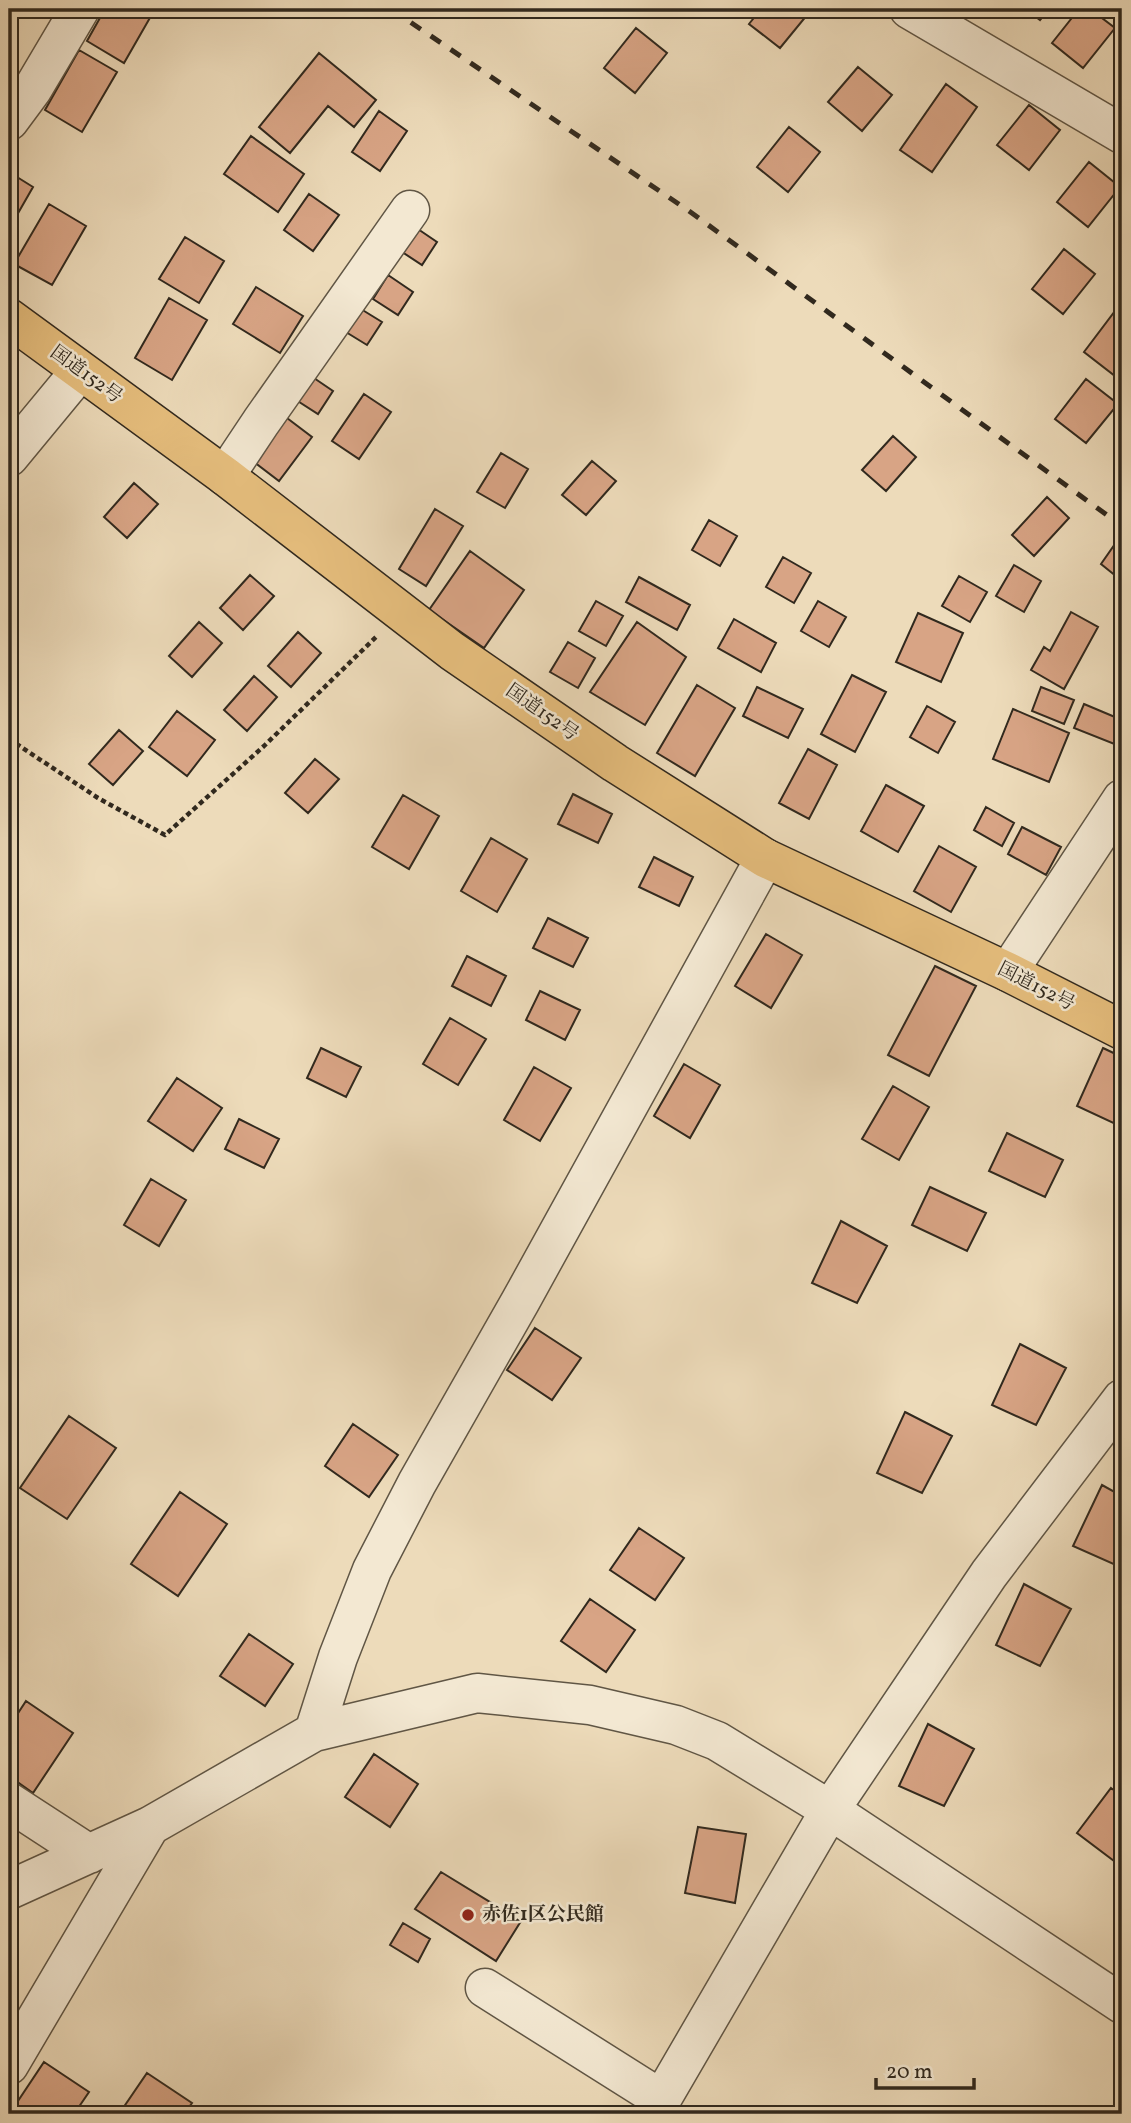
<svg xmlns="http://www.w3.org/2000/svg" width="1131" height="2123" viewBox="0 0 1131 2123" font-family="Vollkorn,'Noto Serif JP',serif">
<style>
.building{fill:#d8a485;stroke:#31291e;stroke-width:2}
.lines{fill:none;stroke-linecap:round;stroke-linejoin:round}
.minor-casing{stroke:#605645;stroke-width:41}
.highway-casing{stroke:#31291e;stroke-width:41}
.path{stroke:#31291e;stroke-width:4.5;stroke-dasharray:5 3.5;stroke-linecap:butt}
.minor{stroke:#f3e8d2;stroke-width:38}
.highway{stroke:#e6be7d;stroke-width:38}
.rail{stroke:#31291e;stroke-width:5;stroke-dasharray:12 12;stroke-linecap:butt}
.poi-dot{fill:#8f2418;stroke:#f3e8d2;stroke-width:2.5}
.labels{text-anchor:middle;dominant-baseline:central;stroke-width:5;stroke-linejoin:round;paint-order:stroke}
.street-label{font-size:19px;fill:#31291e;stroke:#f3e8d2}
.poi-label{font-size:19px;font-weight:bold;fill:#31291e;stroke:#f3e8d2;text-anchor:start}
</style>
<rect width="100%" height="100%" fill="#eddbba"/>
<filter id="stains"><feTurbulence type="fractalNoise" baseFrequency=".00286" numOctaves="4"/><feColorMatrix values="0 0 0 0 .2 0 0 0 0 .09 0 0 0 0 .02 0 0 0 .5 -.17"/></filter>
<radialGradient id="worn" r=".72"><stop offset=".6" stop-color="#630" stop-opacity="0"/><stop offset="1" stop-color="#630" stop-opacity=".3"/></radialGradient>
<path class="building" d="M105,9H155L124,63L87,41Z
M761,9H812L780,48L749,24Z
M1026,9H1049L1040,20Z
M1079,9H1090L1115,28L1083,68L1052,43Z
M636,28L667,53L635,93L604,68Z
M79,50L117,72L82,132L45,110Z
M319,53L376,100L354,127L328,106L290,153L259,127Z
M858,67L892,95L862,131L828,102Z
M946,84L977,107L932,172L900,150Z
M1029,105L1060,130L1029,170L997,145Z
M379,111L407,131L380,171L352,152Z
M789,127L820,152L788,192L757,167Z
M251,136L304,174L278,212L224,174Z
M1089,162L1120,187L1088,227L1057,202Z
M9,172L33,187L9,229Z
M309,194L339,215L313,251L284,230Z
M49,204L86,226L52,285L14,264Z
M412,225L437,242L422,265L396,248Z
M185,237L224,261L199,303L159,279Z
M1064,249L1095,274L1063,314L1032,289Z
M388,275L413,292L398,315L373,299Z
M256,287L303,316L280,353L233,324Z
M169,298L207,320L172,380L135,358Z
M356,306L382,322L367,345L341,329Z
M1115,311L1122,317V367L1115,376L1084,352Z
M308,374L333,391L318,414L293,398Z
M1086,379L1118,404L1086,443L1055,419Z
M364,394L391,412L359,459L332,441Z
M283,415L312,437L279,481L250,459Z
M893,436L916,457L886,491L862,470Z
M501,453L528,469L505,508L477,492Z
M592,461L616,481L586,515L562,495Z
M134,483L158,504L127,538L104,517Z
M1047,497L1069,518L1034,556L1012,535Z
M435,509L463,526L426,586L399,569Z
M709,520L737,536L720,566L692,550Z
M1115,544L1122,549V581L1101,564Z
M470,551L524,590L484,648L429,610Z
M783,557L811,573L794,603L766,587Z
M1014,565L1041,581L1024,612L996,596Z
M250,575L274,596L243,630L220,608Z
M959,576L987,592L970,622L942,606Z
M639,577L690,605L677,630L626,602Z
M596,601L623,616L606,646L579,631Z
M818,601L846,617L829,647L801,631Z
M1071,612L1098,627L1064,689L1031,670L1044,647L1050,651Z
M918,613L963,633L941,682L896,662Z
M734,619L776,643L761,672L718,648Z
M199,622L222,643L192,677L169,656Z
M637,622L686,657L645,725L590,692Z
M298,632L321,653L291,687L268,666Z
M568,642L595,658L578,688L550,672Z
M852,675L886,692L855,752L821,734Z
M254,676L277,697L247,731L224,710Z
M697,685L735,708L695,776L657,753Z
M757,687L803,709L788,738L743,716Z
M1041,687L1074,700L1064,724L1032,711Z
M1084,704L1122,720V747L1074,728Z
M927,706L955,722L938,753L910,737Z
M1013,709L1069,733L1049,782L993,759Z
M177,711L215,740L187,776L149,747Z
M119,730L143,751L113,785L89,764Z
M808,749L837,765L809,819L779,803Z
M315,759L339,779L308,813L285,793Z
M886,785L924,806L898,852L861,831Z
M573,794L612,814L598,843L558,824Z
M403,795L439,816L409,869L372,847Z
M986,807L1014,823L1002,846L974,830Z
M1022,827L1061,847L1046,875L1008,854Z
M491,838L527,859L497,912L461,891Z
M939,846L976,867L951,912L914,891Z
M654,857L693,877L679,906L639,887Z
M548,918L588,938L573,967L533,948Z
M766,934L802,955L771,1008L735,986Z
M467,956L506,976L491,1006L452,986Z
M935,966L976,986L929,1076L888,1055Z
M540,991L580,1010L565,1040L526,1020Z
M450,1018L486,1039L458,1085L423,1064Z
M321,1048L361,1067L346,1097L307,1078Z
M1103,1048L1122,1057V1127L1077,1106Z
M684,1064L720,1085L690,1138L654,1116Z
M534,1067L571,1088L540,1141L504,1120Z
M177,1078L222,1108L193,1151L148,1121Z
M893,1086L929,1107L899,1160L862,1139Z
M239,1119L279,1139L264,1168L225,1149Z
M1007,1133L1063,1160L1045,1197L989,1171Z
M151,1179L186,1200L159,1246L124,1225Z
M930,1187L986,1213L967,1251L912,1225Z
M841,1221L887,1246L857,1303L812,1283Z
M535,1328L581,1358L552,1400L507,1370Z
M1020,1344L1066,1368L1036,1425L992,1405Z
M905,1412L952,1436L922,1493L877,1473Z
M69,1416L116,1448L67,1519L20,1488Z
M353,1424L398,1455L369,1497L325,1466Z
M1102,1485L1122,1496V1558L1118,1566L1073,1546Z
M180,1492L227,1524L178,1596L131,1564Z
M639,1528L684,1558L655,1600L610,1570Z
M1024,1584L1071,1609L1040,1666L996,1645Z
M590,1599L635,1630L606,1672L561,1641Z
M249,1634L293,1664L265,1706L220,1676Z
M26,1701L73,1733L33,1793L9,1776V1727Z
M928,1724L974,1749L944,1806L899,1786Z
M374,1754L418,1784L390,1827L345,1797Z
M1111,1788L1122,1796V1867L1077,1833Z
M698,1827L746,1834L735,1903L685,1893Z
M441,1872L521,1921L496,1961L415,1909Z
M403,1923L430,1939L418,1962L390,1945Z
M44,2062L89,2092L74,2114H31L16,2104Z
M147,2073L192,2103L184,2114H119Z"/>
<g class="lines">
<g class="minor-casing">
<path id="minor" d="M909,9L1122,134
M9,121L32,90L80,9
M9,457L80,371
M225,476L261,422L410,210
M1008,972L1122,799
M314,1732L338,1657L372,1570L417,1483L520,1302L765,858
M9,1802L89,1854
M9,1890L150,1826L314,1732L477,1693L590,1705L676,1725L717,1741L830,1810L1122,2004
M485,1988L661,2099
M9,2065L150,1826
M653,2114L830,1810L989,1574L1122,1399"/>
</g>
<g class="highway-casing">
<path id="highway" d="M9,318L225,476L452,651L615,763L765,858L1008,972L1122,1030"/>
</g>
<path class="path" d="M9,739L98,798L165,835L264,746L376,637"/>
<use href="#minor" class="minor"/>
<use href="#highway" class="highway"/>
<path class="rail" d="M391,9L689,211L1122,526"/>
</g>
<circle class="poi-dot" cx="468" cy="1915" r="7"/>
<g class="labels">
<g class="street-label">
<text transform="translate(86 375) rotate(36)">国道152号</text>
<text transform="translate(542 713) rotate(35)">国道152号</text>
<text transform="translate(1036 987) rotate(27)">国道152号</text>
</g>
<g class="poi-label">
<text x="482" y="1915">赤佐1区公民館</text>
</g>
</g>
<rect width="1131" height="2123" fill="none" stroke="#eddbba" stroke-width="35"/>
<rect x="10" y="10" width="1110" height="2102" fill="none" stroke="#31291e" stroke-width="3.5"/>
<rect x="18" y="18" width="1096" height="2088" fill="none" stroke="#31291e" stroke-width="2"/>
<path d="M876 2078v10h98v-10" fill="none" stroke="#31291e" stroke-width="3.5"/>
<text x="886" y="2078" font-size="21" fill="#31291e" stroke="#f3e8d2" stroke-width="5" paint-order="stroke">20 m</text>
<rect width="100%" height="100%" filter="url(#stains)"/>
<rect width="100%" height="100%" fill="url(#worn)"/>
</svg>
